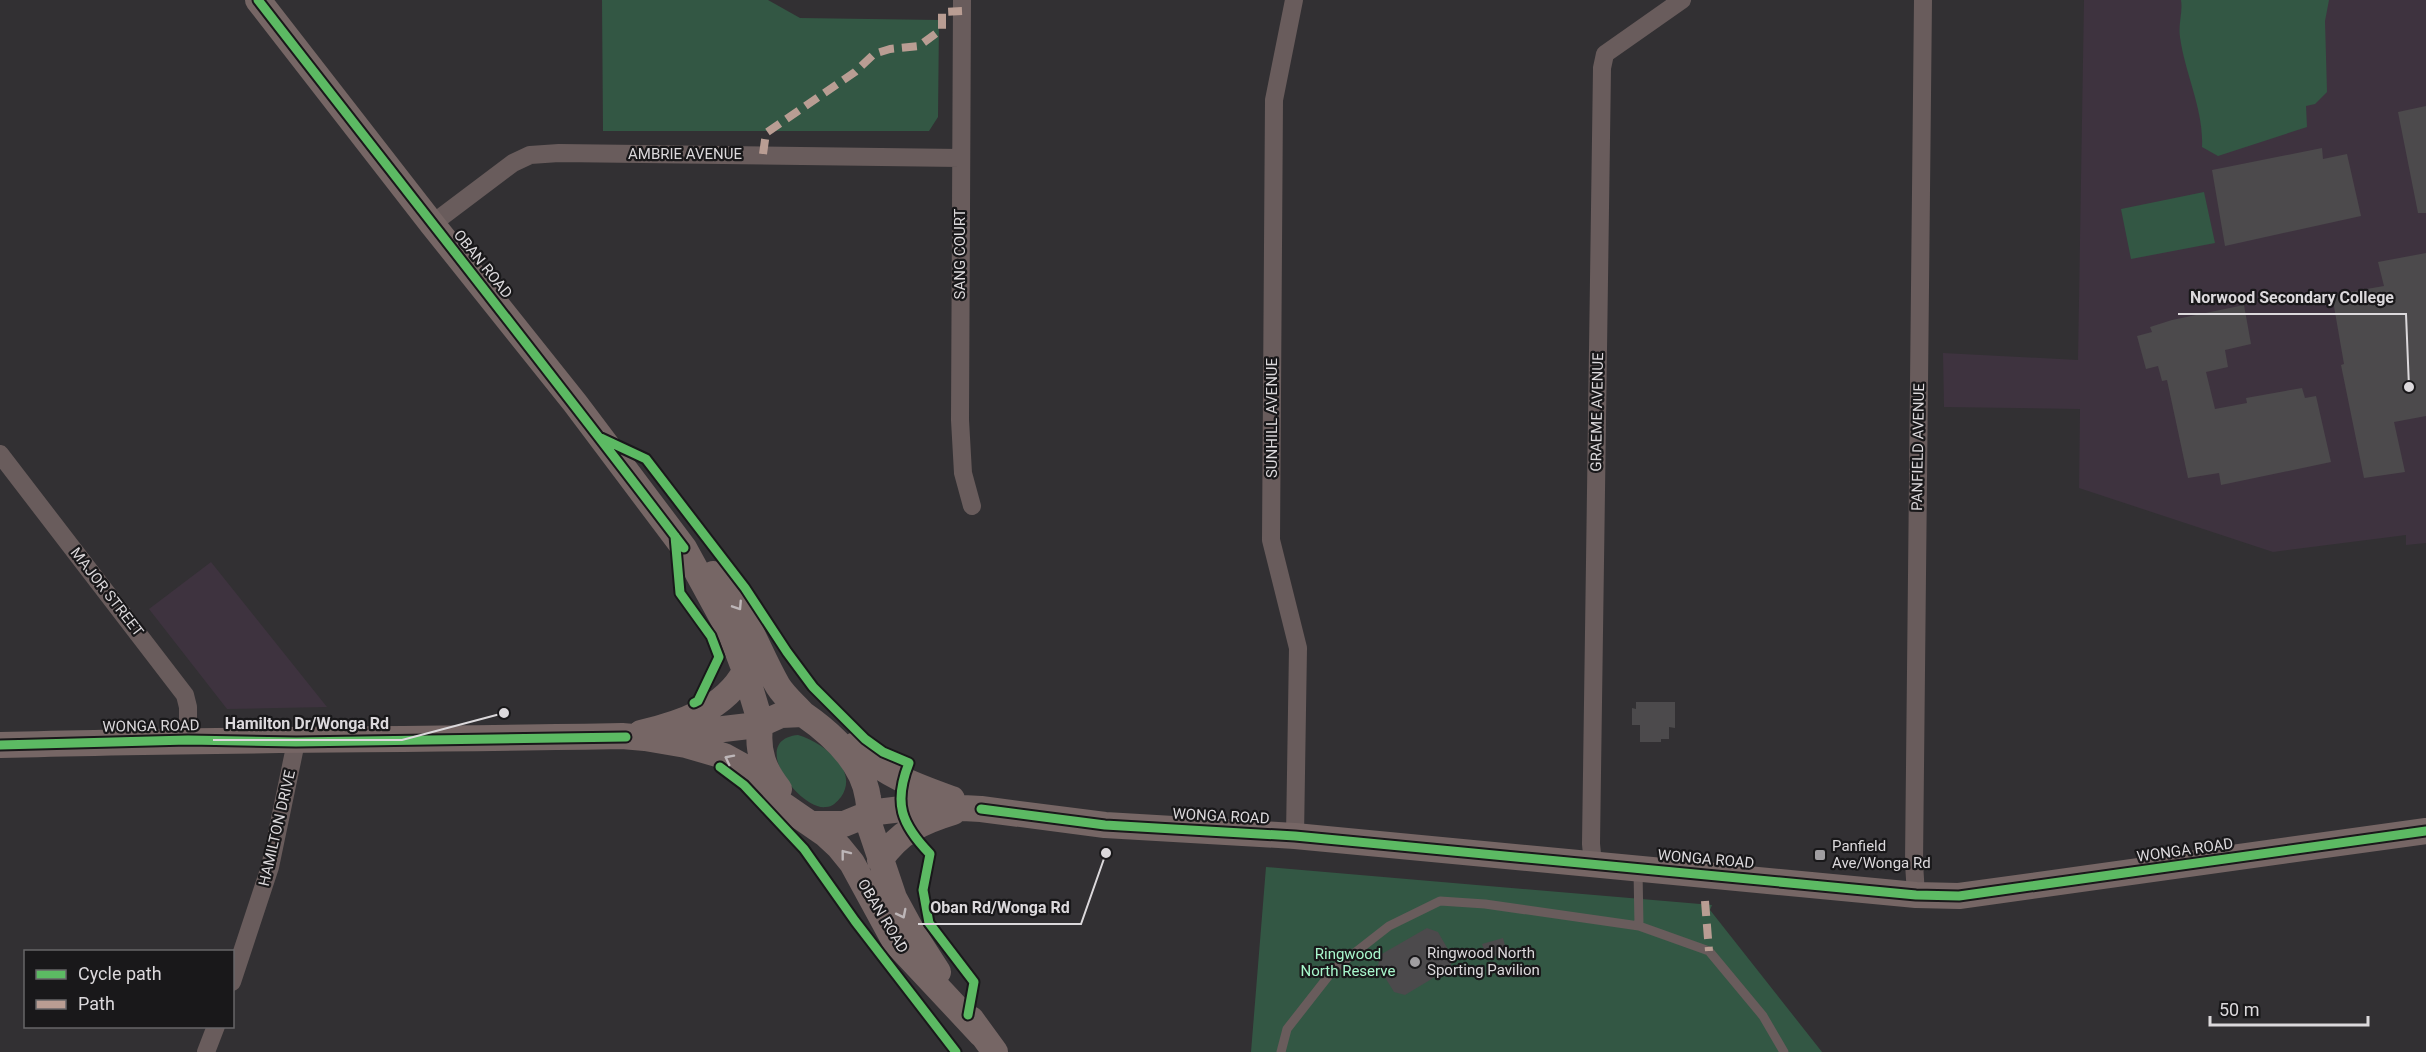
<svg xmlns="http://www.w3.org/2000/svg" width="2426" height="1052" viewBox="0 0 2426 1052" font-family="Roboto,sans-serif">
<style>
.education{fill:#3e333f}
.green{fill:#335744}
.building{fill:#4c4a4c}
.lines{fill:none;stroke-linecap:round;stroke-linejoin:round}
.service{stroke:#695c5c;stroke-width:9}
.minor{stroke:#695c5c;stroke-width:18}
.secondary{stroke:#766665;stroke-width:26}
.quiet{stroke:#b99d93;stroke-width:8;stroke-dasharray:15 8;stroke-linecap:butt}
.cycleway-casing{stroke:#19181a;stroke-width:13}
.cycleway{stroke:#5cba63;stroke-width:9}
.oneway{stroke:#bdb6b8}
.poi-dot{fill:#a09ea1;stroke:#19181a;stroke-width:2}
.labels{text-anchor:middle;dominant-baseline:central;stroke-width:4.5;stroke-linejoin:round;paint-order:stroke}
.street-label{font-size:15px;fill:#dcd9dc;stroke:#19181a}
.poi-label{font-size:15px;fill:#dcd9dc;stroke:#19181a;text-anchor:start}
.park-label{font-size:15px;fill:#a8f7cc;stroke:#19181a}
.leader{fill:none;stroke:#dcd9dc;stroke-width:2}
.callout-dot{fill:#dcd9dc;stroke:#19181a;stroke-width:2}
.callout-label{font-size:16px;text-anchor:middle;font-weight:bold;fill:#dcd9dc;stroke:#19181a;stroke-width:4.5;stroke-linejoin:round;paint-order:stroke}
</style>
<rect width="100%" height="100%" fill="#323033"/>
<path class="education" d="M2084,0H2426V543L2406,545V535L2273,552L2079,488L2080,409L1944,407L1943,353L2078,360Z
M211,562L327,707L227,709L149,609Z"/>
<path class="green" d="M602,0H768L800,18L939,20L938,117L929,131H603Z
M2181,0H2329L2325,21L2327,92L2315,104L2306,106L2307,127L2218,156L2202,147C2204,110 2185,74 2180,37C2178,24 2183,12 2181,0Z
M2204,192L2215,243L2131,259L2121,209Z
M798,735C822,742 860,770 841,797C837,802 832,807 826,807C800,811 747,740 798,735Z
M1266,867L1712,905L1710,910L1822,1052H1251Z"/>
<path class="building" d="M2426,106V213H2418L2398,112Z
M2322,148L2323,159L2347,154L2361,216L2225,246L2212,170Z
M2426,253V416L2394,422L2405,472L2364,478L2341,365L2344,364L2332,295L2384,286L2378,262Z
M2244,305L2251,344L2225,350L2228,367L2206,372L2215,409L2247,403L2246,398L2302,388L2305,398L2316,396L2331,462L2221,485L2219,473L2188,478L2167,380L2162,381L2158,366L2146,369L2137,336L2152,332L2150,327L2172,320Z
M1636,702H1675V728L1669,727V739H1661V742H1640V725H1632V708L1636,709Z
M1427,928L1438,932L1453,958L1450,968L1405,995L1394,992L1378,966L1380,955Z
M1503,938L1507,953L1487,959L1482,944Z"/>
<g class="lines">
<path class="service" d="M1638,870L1639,926
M1281,1052L1287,1029L1334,969L1389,926L1440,901L1485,904L1639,926L1709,951L1763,1016L1784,1052"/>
<path class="minor" d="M962,0L960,420L963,473L972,506
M1294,0L1274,100L1271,540L1298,648L1295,836
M432,224L513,163L530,155L559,153L960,158
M0,454L185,695L188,707V740
M1593,864L1591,844L1602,68L1605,54L1682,0
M1916,895L1914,863L1923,0
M232,982L270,867L296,742
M206,1052L216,1026"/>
<path class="secondary" d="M258,0L432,224L575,403L684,548L731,634L745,671L761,724
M713,574C745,607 756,648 778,686C785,697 795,705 803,714
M641,733C680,724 725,709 745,671
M672,735L749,726L760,727
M0,745C207,739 414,740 622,736L645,738L686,745L724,756L744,767L783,805L825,834L839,847L852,863L895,942L981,1034
M853,746C885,775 913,785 952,799
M779,789C764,770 757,752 760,727L761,724L781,715L803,714C832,734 863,762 868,798C869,804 870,810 866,815L844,824H811
M869,813L926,806L981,809L1105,825L1295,836L1916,895L1959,896L2426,831
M866,815L894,898L913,933L938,972
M880,860C900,832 920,822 953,812
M971,1019L995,1052"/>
<path class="quiet" d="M763,154L766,133L855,72L874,54L890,49L919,46L942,29V12L962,11
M1705,901L1709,951"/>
<g class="cycleway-casing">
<path id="cycleway" d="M258,0C400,183 544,364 684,548
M601,438L646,459L745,588L787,652L813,687L865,739L883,752L909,763C893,803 901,824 930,854L923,890L929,923L974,982L968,1015
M675,536L680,593L711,636L719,657L698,701L694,703
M0,745L188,740L296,742L626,737
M720,767L744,785L804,849L855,921L956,1052
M981,809L1105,825L1295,836L1916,895L1959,896L2426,831"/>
</g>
<use href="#cycleway" class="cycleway"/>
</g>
<defs><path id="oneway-chevron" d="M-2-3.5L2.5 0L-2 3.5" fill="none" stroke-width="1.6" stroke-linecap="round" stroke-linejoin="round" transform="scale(1.5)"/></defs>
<g class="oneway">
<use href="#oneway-chevron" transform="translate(738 606) rotate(57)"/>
<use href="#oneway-chevron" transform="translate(729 759) rotate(-153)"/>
<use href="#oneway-chevron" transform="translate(845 854) rotate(-128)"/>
<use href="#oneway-chevron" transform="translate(902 914) rotate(63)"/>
</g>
<g class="poi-dot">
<rect x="1814" y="849" width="12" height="12" rx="3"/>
<circle cx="1415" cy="962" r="6"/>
</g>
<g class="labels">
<g class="street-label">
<text x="685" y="154">AMBRIE AVENUE</text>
<text transform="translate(960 254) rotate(-90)">SANG COURT</text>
<text transform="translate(483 264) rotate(51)">OBAN ROAD</text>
<text transform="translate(1597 412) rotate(-89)">GRAEME AVENUE</text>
<text transform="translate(1272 418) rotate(-90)">SUNHILL AVENUE</text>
<text transform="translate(1918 447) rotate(-89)">PANFIELD AVENUE</text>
<text transform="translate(107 592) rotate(52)">MAJOR STREET</text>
<text transform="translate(151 726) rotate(-1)">WONGA ROAD</text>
<text transform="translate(1221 816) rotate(3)">WONGA ROAD</text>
<text transform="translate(277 828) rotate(-77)">HAMILTON DRIVE</text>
<text transform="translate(2185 850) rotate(-8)">WONGA ROAD</text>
<text transform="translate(1706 859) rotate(5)">WONGA ROAD</text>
<text transform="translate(883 916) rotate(59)">OBAN ROAD</text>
</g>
<g class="poi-label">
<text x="1832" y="846">Panfield<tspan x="1832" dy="17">Ave/Wonga Rd</tspan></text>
<text x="1427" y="953">Ringwood North<tspan x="1427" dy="17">Sporting Pavilion</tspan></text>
</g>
<g class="park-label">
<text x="1348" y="954">Ringwood<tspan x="1348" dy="17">North Reserve</tspan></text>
</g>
</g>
<path class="leader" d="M2409 387L2406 314H2178M504 713L402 740H213M1106 853L1081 924H918"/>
<g class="callout-dot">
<circle cx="2409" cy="387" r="6"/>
<circle cx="504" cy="713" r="6"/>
<circle cx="1106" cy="853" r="6"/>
</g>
<g class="callout-label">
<text x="2292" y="303">Norwood Secondary College</text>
<text x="307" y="729">Hamilton Dr/Wonga Rd</text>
<text x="1000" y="913">Oban Rd/Wonga Rd</text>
</g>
<rect x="24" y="950" width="210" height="78" fill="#19181a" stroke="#676568" stroke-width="1.5"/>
<rect x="36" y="970" width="30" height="9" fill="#5cba63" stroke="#676568" stroke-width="1.5"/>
<text x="78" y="980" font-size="18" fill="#dcd9dc">Cycle path</text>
<rect x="36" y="1000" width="30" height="9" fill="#b99d93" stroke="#676568" stroke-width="1.5"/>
<text x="78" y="1010" font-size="18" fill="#dcd9dc">Path</text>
<path d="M2210 1016v9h158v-9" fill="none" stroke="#dcd9dc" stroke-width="3"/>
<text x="2219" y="1016" font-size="18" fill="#dcd9dc" stroke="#19181a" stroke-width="4.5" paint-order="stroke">50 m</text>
</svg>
